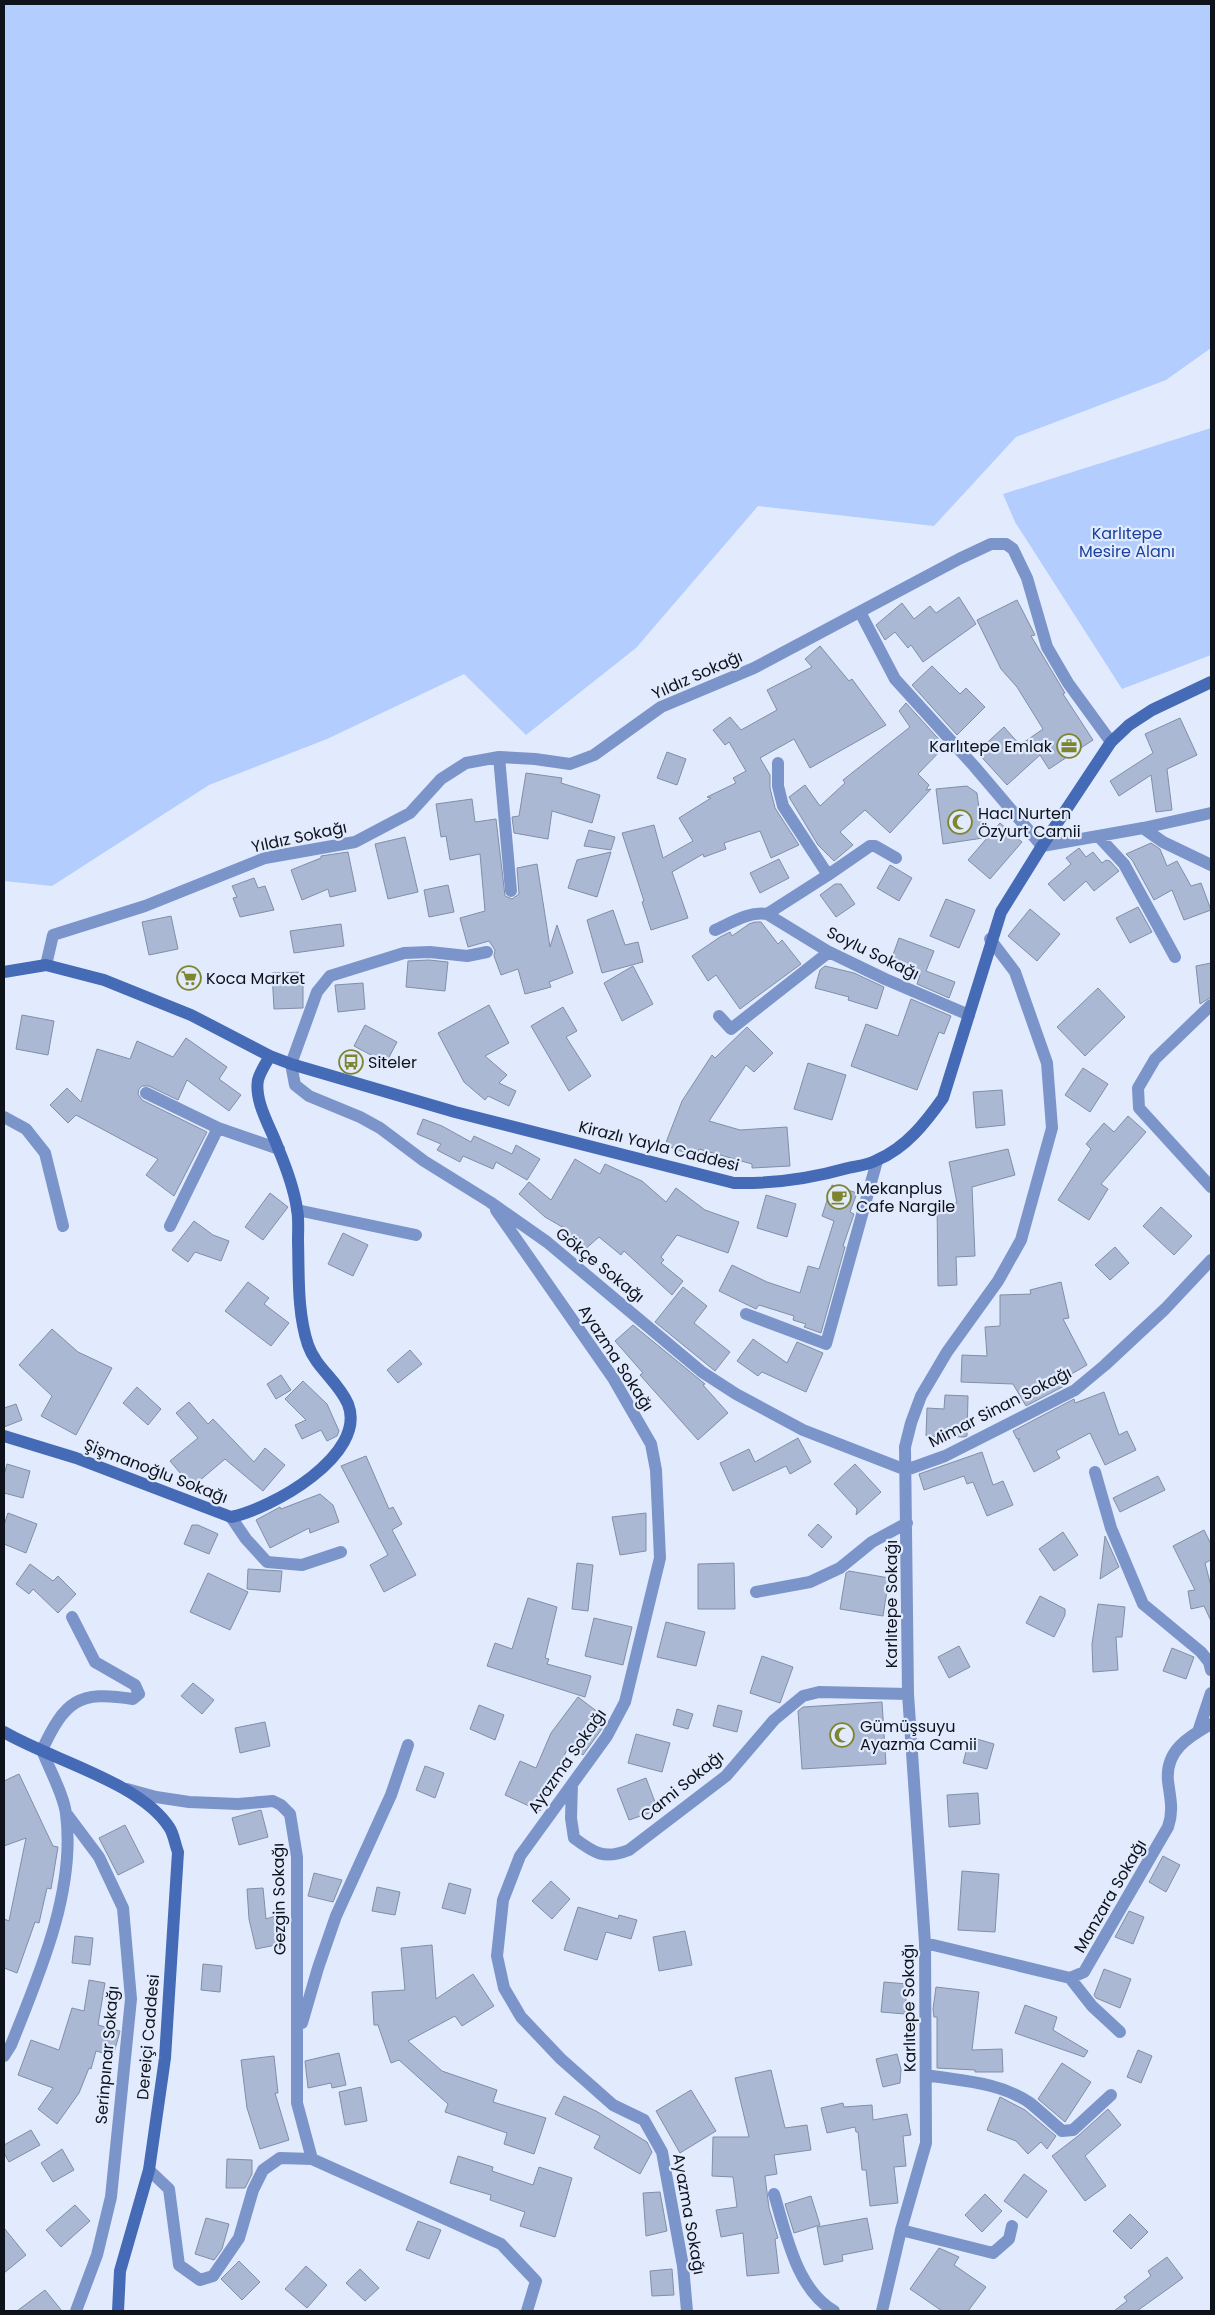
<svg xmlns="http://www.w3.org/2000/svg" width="1215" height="2315" viewBox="0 0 1215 2315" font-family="Poppins,sans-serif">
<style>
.green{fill:#b3cdfe}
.building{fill:#aab8d3;stroke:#808ea8}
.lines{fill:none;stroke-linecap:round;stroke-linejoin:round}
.street{stroke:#7b95ca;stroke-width:12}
.secondary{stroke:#456ab6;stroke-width:12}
.labels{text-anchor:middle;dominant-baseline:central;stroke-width:4.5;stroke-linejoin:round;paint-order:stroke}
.park-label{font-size:16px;fill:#1a419e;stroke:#e2ebfd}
.street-label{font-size:16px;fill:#0d121b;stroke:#e2ebfd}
.poi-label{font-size:16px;fill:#0d121b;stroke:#e2ebfd;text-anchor:start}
</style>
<rect width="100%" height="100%" fill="#e2ebfd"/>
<path class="green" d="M4,4H1211V348L1166,380L1016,437L934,526L758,506L636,648L526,735L464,674L327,739L209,785L52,886L4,881Z
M1211,428V655L1122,689L1015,522L1003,494Z"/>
<path class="building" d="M959,597L976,624L923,662L911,645L908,648L895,632L885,640L876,625L902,603L914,619L930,606L936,613Z
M1017,600L1035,635L1031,636L1065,693L1063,694L1093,740L1049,769L1040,755L1007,785L977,752L1004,727L1020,745L1043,729L1017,687L1001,669L977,620Z
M820,646L849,681L852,679L886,725L810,768L794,739L760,758L770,775V788L775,808L799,845L771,858L760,831L724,843L726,849L704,857L703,854L672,872L688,918L651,930L642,902L644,901L622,833L654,825L663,858L693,841L679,818L711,798L707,797L736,783L733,778L746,771L729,742L725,745L713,730L730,717L741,730L777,710L767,690L812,667L805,659Z
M932,666L960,694L966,688L985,707L957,735L912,685Z
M906,703L945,746L918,774L929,785L926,790L931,789L890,833L865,810L840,832L853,845L834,861L818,845L789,797L805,785L820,806L845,783L843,780L910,727L899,711Z
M1180,718L1197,755L1167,769L1172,810L1156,812L1151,775L1119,796L1110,781L1153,753L1145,734Z
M667,752L686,759L677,785L657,778Z
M526,773L562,778L561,783L600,795L592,823L552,811L548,839L514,833L512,817L519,816Z
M967,786L977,793L983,838L943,844L936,789Z
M472,799L475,822L496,819L505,896L512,899L519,894L517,868L537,864L550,947L557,925L573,973L549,982L551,987L525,994L518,969L501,975L494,956L495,950L489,941L468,947L460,918L485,911L480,854L450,860L446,836L441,837L436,804Z
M1000,823L1022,842L990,879L968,860Z
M589,830L615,837L611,850L584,846Z
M405,837L418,892L388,899L375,844Z
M1151,843L1160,849L1167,866L1177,861L1191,886L1201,883L1211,910L1184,920L1172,890L1154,900L1132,860L1126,854Z
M1079,848L1086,857L1093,852L1102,863L1106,860L1110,861L1119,871L1094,891L1086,881L1064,901L1048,884L1071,864L1066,858Z
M348,852L356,891L330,897L328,889L302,900L291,870L321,858V856Z
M611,852L597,897L568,888L577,860Z
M779,859L789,878L760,893L750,873Z
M890,865L912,878L899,901L877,888Z
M254,878L258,888L265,886L274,910L240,917L233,898L237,897L232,886Z
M835,884H841L855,904L836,917L820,895Z
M448,885L454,912L429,917L424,890Z
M946,899L975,910L959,948L930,936Z
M1138,907L1152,932L1130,943L1116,918Z
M1030,909L1060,934L1037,961L1008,936Z
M613,910L625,945L638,942L643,962L602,973L587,920Z
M171,916L178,949L149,955L142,922Z
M755,922H761L778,944L782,940L801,964L740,1009L716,975L708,981L692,956L720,937L730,932L732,936L749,924Z
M341,924L344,946L294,953L290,931Z
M899,938L934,951L926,971L955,982L949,998L917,984L920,975L890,963Z
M429,960L448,962L445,991L406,987L408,961Z
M1211,963V997L1200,1004L1196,966Z
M633,966L653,1004L622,1021L604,983Z
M825,966L854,973L884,987L877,1009L848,1000L849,997L815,988L820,970Z
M303,972V1008L274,1009L272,973Z
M363,983L365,1009L338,1012L335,985Z
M1098,988L1125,1017L1085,1056L1057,1027Z
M911,999L951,1016L944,1034L939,1032L917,1090L851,1066L866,1024L898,1036Z
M489,1005L509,1043L485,1056L507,1075L499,1083L516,1091L509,1106L488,1096L485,1100L464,1082L438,1033Z
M563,1007L577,1031L566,1037L591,1076L569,1091L531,1026Z
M22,1015L54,1021L48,1055L16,1049Z
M365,1025L397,1042L386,1063L354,1046Z
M747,1027L773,1053L754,1072L746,1065L709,1121L740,1130L787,1127L790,1166L752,1168V1164L699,1149L696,1157L665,1145L682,1101L712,1055L715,1058Z
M186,1038L227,1067L219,1079L241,1095L229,1111L187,1080L178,1100L149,1086H142L139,1089L138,1094L142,1100L207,1132L174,1196L146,1175L158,1159L76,1115L68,1123L50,1105L67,1088L81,1102L97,1049L130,1059L137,1041L173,1057Z
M808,1063L846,1075L832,1120L794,1109Z
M1083,1068L1108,1084L1090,1112L1065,1095Z
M1002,1090L1005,1125L976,1128L973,1092Z
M1128,1116L1146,1132L1101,1184L1108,1189L1089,1220L1058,1200L1091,1149L1086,1144L1104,1123L1114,1132Z
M423,1119L442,1126L471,1142L474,1136L512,1154L516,1145L540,1159L527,1180L496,1162L493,1169L463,1156L460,1162L437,1150L441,1144L417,1134Z
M1008,1149L1015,1175L972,1187L975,1256L956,1257L957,1285L938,1286L937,1204L957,1203L949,1162Z
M575,1159L600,1174L605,1164L642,1181L666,1202L676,1188L705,1210L739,1222L728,1253L677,1235L661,1257L664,1260L661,1263L683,1281L672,1295L624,1251L621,1255L599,1237L583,1251L564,1228L545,1217L519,1194L529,1182L551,1200Z
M832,1185L857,1193L850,1212L854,1214L843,1246L845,1247L821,1333L804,1327L806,1324L793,1320L794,1316L759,1305L756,1309L719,1291L732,1265L767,1282L800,1293L808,1266L819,1269L834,1221L822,1216Z
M270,1193L288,1207L263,1240L245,1227Z
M766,1195L796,1204L787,1237L757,1228Z
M1161,1207L1192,1236L1174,1255L1143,1226Z
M194,1221L213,1235L229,1241L221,1261L195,1252L188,1262L172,1250Z
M343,1233L368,1245L353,1276L328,1264Z
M1115,1247L1129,1263L1110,1280L1095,1265Z
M248,1282L269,1298L264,1304L289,1323L271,1346L225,1311Z
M1061,1282L1069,1318L1063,1319L1087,1365L1068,1376L1070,1383L1026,1406L1013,1384L961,1382L962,1355L987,1356L985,1327L1000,1326V1295L1031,1294L1030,1290Z
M683,1287L707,1306L694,1323L730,1352L715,1371L655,1322Z
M633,1325L705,1384L703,1385L728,1413L698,1440L640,1375L643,1373L615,1341Z
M52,1329L78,1352L112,1368L76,1435L41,1416L52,1396L19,1365Z
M753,1339L787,1363L797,1342L823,1353L806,1392L762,1372L758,1376L737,1361Z
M410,1350L422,1364L398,1383L387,1370Z
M281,1375L291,1390L276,1399L267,1384Z
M303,1381L327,1404L339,1431L337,1436L327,1441L321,1430L302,1439L295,1425L306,1420L285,1399Z
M137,1387L161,1409L148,1425L123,1403Z
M1104,1392L1119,1435L1127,1431L1136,1450L1105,1465L1090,1433L1056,1451L1060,1458L1034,1472L1018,1440L1020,1439H1017L1013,1431L1074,1399L1075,1403Z
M945,1395L968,1396L967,1436L964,1437L926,1436L927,1408L944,1409Z
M189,1402L208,1424L213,1419L254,1462L265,1448L285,1465L263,1491L225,1459L192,1487L170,1461L198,1438L176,1413Z
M16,1404L22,1420L4,1427V1408Z
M798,1438L811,1462L790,1474L786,1466L733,1491L720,1463L749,1449L755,1462Z
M982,1452L993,1485L1003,1481L1013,1505L987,1516L973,1482L967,1484L964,1476L924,1490L919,1474Z
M366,1456L389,1509L393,1507L402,1524L392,1530L416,1575L384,1592L370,1565L388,1555L341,1466Z
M7,1464L30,1471L23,1498L4,1493V1475Z
M855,1464L881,1492L856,1515L857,1509L834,1484Z
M1158,1476L1165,1490L1120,1512L1113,1498Z
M320,1494L333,1505L339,1522L310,1533L309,1528L270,1548L256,1520L280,1507L281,1509Z
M8,1513L37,1524L26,1553L4,1544V1525Z
M646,1513V1551L620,1555L612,1517Z
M818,1524L832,1537L822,1548L808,1535Z
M192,1525H198L218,1534L209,1554L184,1544Z
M1204,1530L1211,1544V1560L1205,1563L1211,1586V1621L1204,1606L1191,1609L1188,1591L1195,1590L1173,1546Z
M1063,1532L1078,1555L1054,1571L1039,1549Z
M1105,1536L1119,1567L1100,1579Z
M577,1563L593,1565L588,1611L572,1609Z
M734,1563L735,1609H698V1564Z
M30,1564L53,1581L58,1576L76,1594L58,1613L33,1589L29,1594L16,1584Z
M248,1569L282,1571L280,1592L247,1589Z
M849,1571L889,1578L883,1616L840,1609L846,1573Z
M208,1573L248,1592L230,1630L190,1612Z
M1040,1596L1065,1609V1615L1054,1637L1026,1623Z
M528,1598L557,1607L545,1658L549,1659L547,1664L591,1676L585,1697L487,1666L495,1643L512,1649Z
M1098,1604L1125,1607L1122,1637H1116L1118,1670L1093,1672L1092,1644Z
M594,1618L632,1627L623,1665L585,1656Z
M666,1622L705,1632L696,1666L657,1657Z
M959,1646L970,1667L949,1678L938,1657Z
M1172,1648L1194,1657L1186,1679L1163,1671Z
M762,1656L793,1667L780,1703L750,1693Z
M193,1683L214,1700L202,1714L181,1696Z
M578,1697L607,1719L601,1730L583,1755L569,1745L540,1811L505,1795L520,1761L536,1768L551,1733Z
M882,1702L886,1764L802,1769L798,1711L803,1707Z
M479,1705L504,1715L495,1740L470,1729Z
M718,1705L742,1711L737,1732L713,1726Z
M677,1709L693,1714L688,1729L673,1725Z
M265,1722L270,1746L240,1753L235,1728Z
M636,1734L670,1743L662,1772L628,1763Z
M970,1737L994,1744L987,1769L963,1763Z
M425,1766L444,1773L435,1798L416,1790Z
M19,1774L53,1846L58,1847L51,1889L47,1888L39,1923L35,1922L17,1973L4,1968V1919L9,1921L26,1838L4,1846V1781Z
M646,1778L658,1810L629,1820L617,1789Z
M978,1793L980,1824L949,1827L947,1795Z
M261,1810L268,1837L239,1845L232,1818Z
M125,1825L144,1862L118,1875L99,1838Z
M1163,1856L1180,1865L1166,1892L1149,1882Z
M962,1871L999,1874L995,1932L958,1930Z
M314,1873L342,1880L333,1902L308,1896Z
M551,1881L570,1899L552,1919L532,1901Z
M449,1883L471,1889L465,1914L442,1908Z
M377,1887L400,1892L395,1915L372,1911Z
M263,1888L266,1919L275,1916L281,1944L256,1949L249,1919L247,1889Z
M578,1907L618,1919L619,1915L637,1920L631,1939L606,1932L597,1960L564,1950Z
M1129,1911L1144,1917L1133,1944L1115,1937Z
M685,1931L692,1965L659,1971L653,1937Z
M75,1936L93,1938L90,1965L72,1963Z
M432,1945L436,1999L473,1974L494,2006L462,2026L455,2016L408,2041L442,2071L497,2090L493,2102L546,2118L534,2154L504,2144L507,2133L445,2112L448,2104L399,2060L391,2063L378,2025H374L372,1992L405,1990L401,1948Z
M203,1964L222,1966L220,1992L201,1990Z
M1104,1969L1131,1979L1120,2008L1096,1998L1094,1995Z
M89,1980L105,1983L98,2025L120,2031L119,2035L113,2056L96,2051L91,2069L89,2068L79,2093L57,2124L38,2109L53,2088L18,2075L31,2040L59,2050L72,2008L84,2011Z
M884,1982L907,1984L905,2014L881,2012Z
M936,1987L979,1992L972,2050L1002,2049L1003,2072H975V2070L937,2068V2017H934L933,2009Z
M1025,2005L1057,2017L1053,2030L1088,2051L1084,2057L1015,2033Z
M1138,2050L1152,2056L1141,2083L1127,2077Z
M339,2053L346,2085L332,2088L331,2083L308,2088L305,2061Z
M897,2054L901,2069L900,2083L883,2087L876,2059Z
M274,2056L278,2093H275L289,2140L260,2149L247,2108L241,2060Z
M1062,2063L1091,2082L1065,2122L1038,2099Z
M771,2070L785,2128L807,2125L811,2150L774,2155L777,2174L765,2176L769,2208L778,2238L775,2239L779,2273L747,2276L743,2233L721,2237L716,2210L737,2207L733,2177L712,2176L713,2137H749L735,2078Z
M361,2087L367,2121L345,2125L339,2092Z
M691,2090L716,2131L680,2153L656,2111Z
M564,2096L596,2111L647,2142L652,2152L640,2174L594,2148L600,2136L555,2114Z
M1000,2097L1025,2110L1056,2136L1047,2149L1041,2142L1028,2154L1016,2141L987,2130Z
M843,2103L844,2107L872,2105L873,2120L907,2114L911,2135L903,2136L906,2166L894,2167L898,2203L870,2206L866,2170H862L858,2132H856L855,2127L827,2133L821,2108Z
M1108,2109L1121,2125L1085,2156L1106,2186L1085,2201L1052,2156L1078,2136Z
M31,2130L40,2145L9,2162L4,2153V2145Z
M62,2149L74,2170L53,2182L41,2163Z
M458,2156L493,2167L492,2171L533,2185L539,2167L572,2178L555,2237L520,2226L525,2212L490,2200L491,2195L450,2183Z
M227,2159L252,2160V2174L245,2188H226Z
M1024,2174L1047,2191L1027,2218L1004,2201Z
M660,2192L667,2231L646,2236L643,2193Z
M985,2194L1002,2211L982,2232L965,2215Z
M811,2196L820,2225L794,2233L785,2204Z
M75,2205L90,2221L61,2247L46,2230Z
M1130,2214L1148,2232L1131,2249L1113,2231Z
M206,2218L229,2224L222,2249L214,2260L195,2254Z
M867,2218L873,2249L842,2255L843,2261L824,2265L817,2227Z
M418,2221L441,2230L429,2259L406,2250Z
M4,2228L26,2255L4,2273Z
M939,2248L959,2257L954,2265L986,2287L968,2311H942L910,2289Z
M1167,2257L1183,2278L1137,2311H1114L1127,2301L1124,2297L1151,2276L1148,2271Z
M239,2261L260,2282L242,2300L221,2279Z
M306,2266L327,2285L307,2308L285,2289Z
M360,2269L379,2288L365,2301L346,2283Z
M672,2269L674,2295L652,2296L650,2271Z
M45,2290L62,2311H17Z"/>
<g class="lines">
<path class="street" d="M860,612L895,679L974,766L1042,846L1143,828L1211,813
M499,757L511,891
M1143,828L1163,842L1211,865
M1099,837L1124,864L1175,957
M828,875L870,846H875L896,858
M767,914L828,875L783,806L778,786V763
M715,930C731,923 749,911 767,914L829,952L885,979L969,1015
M487,952L467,956L430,952L404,953L330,976L317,992L291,1064L295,1085L309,1096L360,1117L380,1128L424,1161L490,1202L547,1242L702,1372L736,1394L803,1430L906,1470L945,1456L1075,1390L1105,1365L1165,1309L1211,1260
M46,965L53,935L145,906L265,858L355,842L410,813L441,779L466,763L499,757L535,759L570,764L594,755L661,707L754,668L959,559L991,544H1006L1013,549L1027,578L1047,647L1068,683L1111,742
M1211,1005L1155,1059L1138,1088L1139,1108L1211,1187
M719,1016L731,1029L829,952
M146,1093L218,1128L279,1149
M4,1117L26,1129L45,1153L63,1226
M297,1210L416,1235
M496,1210L613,1378L651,1444L656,1470L660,1558L625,1702L607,1736L520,1856L503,1900L497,1956L504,1988L521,2017L561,2059L613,2105L644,2120L662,2152L683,2266L687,2311
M170,1226L218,1128
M746,1314L826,1344L877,1161
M1095,1472L1111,1528L1143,1604L1201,1652L1209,1662L1211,1670
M231,1517L246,1539L267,1562L302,1565L341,1552
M756,1592L810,1582L840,1568L872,1542L907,1523
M1198,1732L1211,1693
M572,1784L571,1818L574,1838C594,1853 604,1860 629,1850L726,1776L774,1720L803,1696L819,1692L908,1694
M127,1789L156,1797L189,1802L238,1804L273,1801L281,1805L290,1814L297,1857V2103L312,2159
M66,1813L99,1857L123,1908L131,1999L111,2197L97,2255L76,2311
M925,1943L1070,1978L1084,1972L1168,1827C1174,1810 1170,1798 1168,1781C1165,1751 1188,1737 1211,1724
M1070,1978L1092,2006L1120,2032
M302,2023L318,1968L336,1916L391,1795L408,1745
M4,2056L11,2045C39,1975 76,1891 66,1814C64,1795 49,1769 42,1750C65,1701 78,1690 133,1699L139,1694L135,1685L95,1662L72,1617
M926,2075C961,2081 1000,2082 1030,2103C1041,2112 1052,2122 1062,2131L1073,2130L1111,2095
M149,2170L169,2189L179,2265L200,2280L213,2276L239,2238L253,2190L263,2170L280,2158L312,2159L501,2244L536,2281L527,2311
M774,2194C786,2233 796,2289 834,2311
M901,2230L993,2253L1009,2239L1012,2226
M882,2311L901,2230L926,2143L925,1943L908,1694L905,1447L911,1423L921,1396L947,1352L998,1281L1021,1240L1052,1128L1047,1063L1015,972L990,939"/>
<path class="secondary" d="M4,972L46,965L104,980L191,1015L270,1056L291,1064L455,1112L734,1183C775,1184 809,1179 848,1168C857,1166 869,1165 877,1160C906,1148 926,1122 943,1098L1001,912L1042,846L1111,742L1129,725L1152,710L1211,682
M4,1436L76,1458L231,1517C271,1509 368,1455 348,1404C338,1381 316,1368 308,1345C297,1312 299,1274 298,1240C298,1230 299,1219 297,1209C294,1189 286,1167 278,1148C271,1128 254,1102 258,1080C260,1072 266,1063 270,1056
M4,1732C49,1759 140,1782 169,1827C174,1834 175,1845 178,1852L165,2058L149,2170L120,2271L118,2311"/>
</g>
<defs>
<g id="office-ring" transform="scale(1.25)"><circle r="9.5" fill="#e2ebfd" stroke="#7e8530" stroke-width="1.5"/><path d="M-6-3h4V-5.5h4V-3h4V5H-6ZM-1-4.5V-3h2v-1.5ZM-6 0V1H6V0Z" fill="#7e8530"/></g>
<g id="mosque-ring" transform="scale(1.25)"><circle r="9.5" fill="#e2ebfd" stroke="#7e8530" stroke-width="1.5"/><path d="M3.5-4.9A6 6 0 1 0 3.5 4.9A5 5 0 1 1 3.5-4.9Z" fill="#7e8530"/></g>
<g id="supermarket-ring" transform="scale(1.25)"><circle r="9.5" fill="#e2ebfd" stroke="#7e8530" stroke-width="1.5"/><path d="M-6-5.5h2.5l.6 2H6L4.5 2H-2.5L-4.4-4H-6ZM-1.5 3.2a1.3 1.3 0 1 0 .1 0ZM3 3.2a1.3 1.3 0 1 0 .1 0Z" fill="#7e8530"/></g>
<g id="bus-ring" transform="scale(1.25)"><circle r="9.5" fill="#e2ebfd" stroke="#7e8530" stroke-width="1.5"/><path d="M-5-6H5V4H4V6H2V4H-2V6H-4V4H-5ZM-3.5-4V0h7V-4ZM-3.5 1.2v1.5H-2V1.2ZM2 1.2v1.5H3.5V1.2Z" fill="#7e8530"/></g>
<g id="cafe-ring" transform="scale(1.25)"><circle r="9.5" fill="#e2ebfd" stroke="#7e8530" stroke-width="1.5"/><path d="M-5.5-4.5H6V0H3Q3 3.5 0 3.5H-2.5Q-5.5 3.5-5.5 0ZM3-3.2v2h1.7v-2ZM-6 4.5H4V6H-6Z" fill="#7e8530"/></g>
</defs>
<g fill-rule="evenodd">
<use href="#office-ring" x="1069" y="746"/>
<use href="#mosque-ring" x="960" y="822"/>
<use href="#supermarket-ring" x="189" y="978"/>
<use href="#bus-ring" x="351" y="1062"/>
<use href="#cafe-ring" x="839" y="1197"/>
<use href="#mosque-ring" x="842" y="1735"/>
</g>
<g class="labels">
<g class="park-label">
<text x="1127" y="533">Karlıtepe<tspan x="1127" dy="18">Mesire Alanı</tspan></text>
</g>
<g class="street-label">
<text transform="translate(697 675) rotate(-24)">Yıldız Sokağı</text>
<text transform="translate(299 837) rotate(-12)">Yıldız Sokağı</text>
<text transform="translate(873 953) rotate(26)">Soylu Sokağı</text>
<text transform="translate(659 1146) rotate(14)">Kirazlı Yayla Caddesi</text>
<text transform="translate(600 1265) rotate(39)">Gökçe Sokağı</text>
<text transform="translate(616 1358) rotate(57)">Ayazma Sokağı</text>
<text transform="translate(1000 1407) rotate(-27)">Mimar Sinan Sokağı</text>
<text transform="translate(156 1471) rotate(21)">Şişmanoğlu Sokağı</text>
<text transform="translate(891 1604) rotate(-90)">Karlıtepe Sokağı</text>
<text transform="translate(567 1761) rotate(-55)">Ayazma Sokağı</text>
<text transform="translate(682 1786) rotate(-39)">Cami Sokağı</text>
<text transform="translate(1110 1896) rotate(-60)">Manzara Sokağı</text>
<text transform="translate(279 1899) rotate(-91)">Gezgin Sokağı</text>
<text transform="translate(909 2008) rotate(-91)">Karlıtepe Sokağı</text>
<text transform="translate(148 2037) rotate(-85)">Dereiçi Caddesi</text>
<text transform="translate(107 2055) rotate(-85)">Serinpınar Sokağı</text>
<text transform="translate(689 2214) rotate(80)">Ayazma Sokağı</text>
</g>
<g class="poi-label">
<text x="1052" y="746" text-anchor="end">Karlıtepe Emlak</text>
<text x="978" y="813">Hacı Nurten<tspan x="978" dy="18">Özyurt Camii</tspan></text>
<text x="206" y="978">Koca Market</text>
<text x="368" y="1062">Siteler</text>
<text x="856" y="1188">Mekanplus<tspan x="856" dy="18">Cafe Nargile</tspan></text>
<text x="860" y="1726">Gümüşsuyu<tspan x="860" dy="18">Ayazma Camii</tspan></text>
</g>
</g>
<rect width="1215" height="2315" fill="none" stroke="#0d121b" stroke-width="10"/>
</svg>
